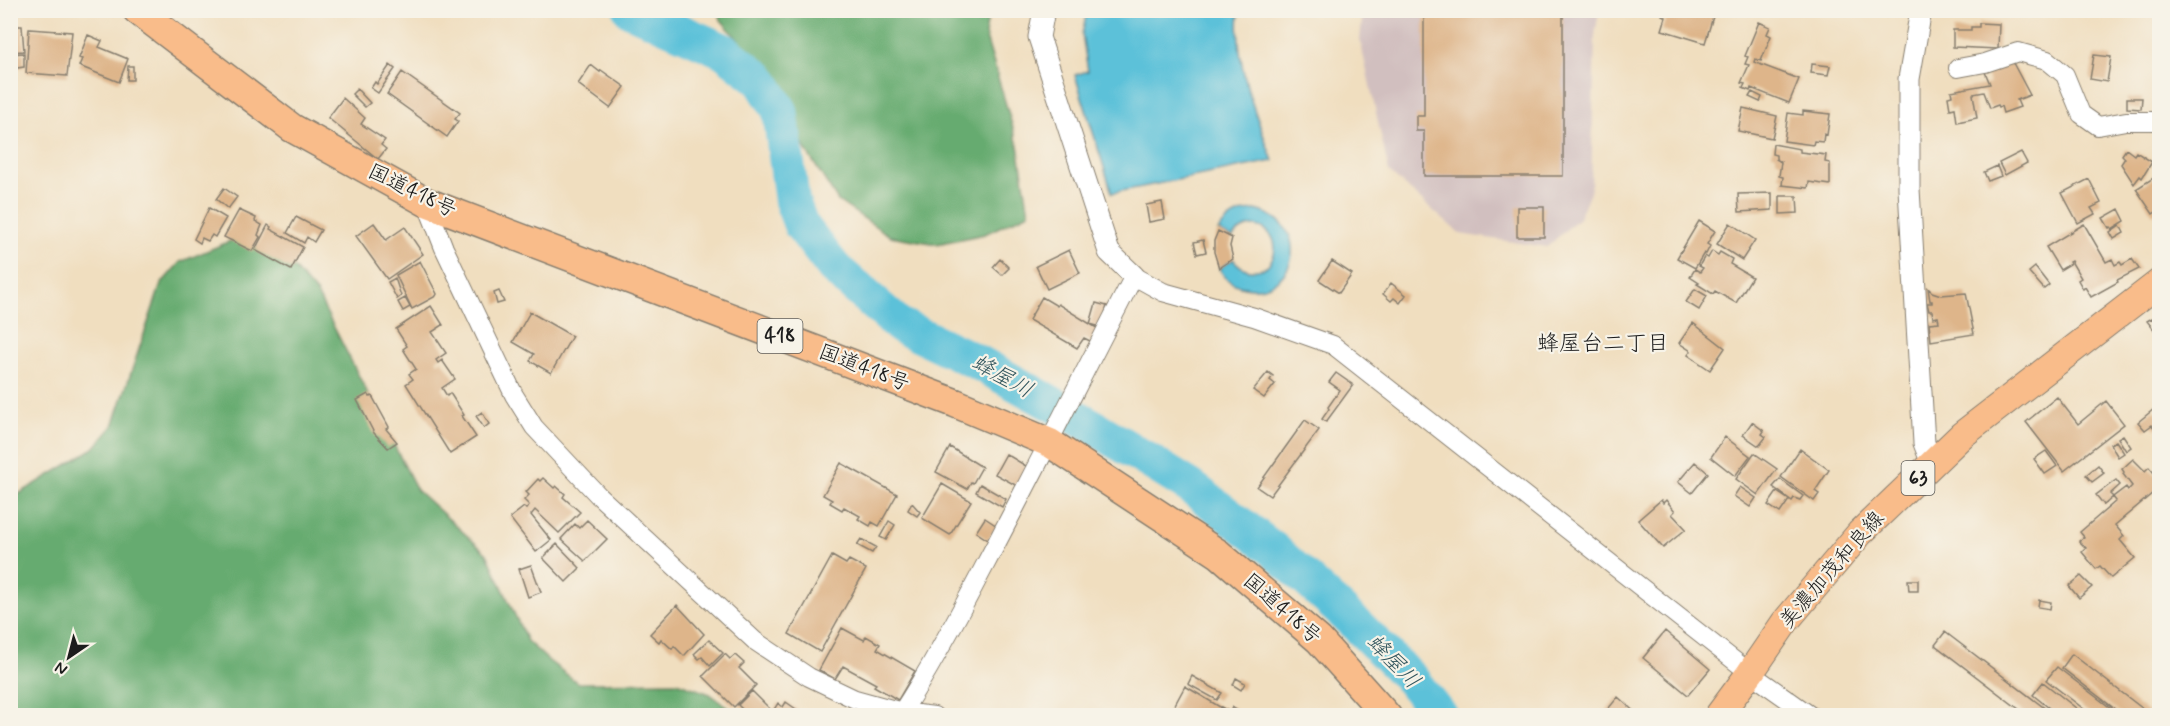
<svg xmlns="http://www.w3.org/2000/svg" width="2170" height="726" viewBox="0 0 2170 726" font-family="Mynerve,'Klee One',sans-serif">
<style>
.industrial{fill:#d1bfbf}
.forest{fill:#66ab70;stroke:#416446;stroke-width:1.5}
.water{fill:#5bc1d9;stroke:#3c6e7a;stroke-width:1.5}
.lines{fill:none;stroke-linecap:round;stroke-linejoin:round}
.river{stroke:#5bc1d9;stroke-width:36}
.building{fill:#deb58a}
.minor-casing{stroke:#867d6e;stroke-width:20}
.tertiary-casing{stroke:#867d6e;stroke-width:23}
.primary-casing{stroke:#867d6e;stroke-width:29}
.trunk-casing{stroke:#867d6e;stroke-width:31}
.minor{stroke:#fff;stroke-width:18}
.tertiary{stroke:#fff;stroke-width:21}
.primary{stroke:#f9bc8a;stroke-width:27}
.trunk{stroke:#f9bc8a;stroke-width:28}
.labels{text-anchor:middle;dominant-baseline:central;stroke-width:4.5;stroke-linejoin:round;paint-order:stroke}
.shield{fill:#f7f3e8;stroke:#5e5c59;stroke-width:1.5}
.shield-label{font-size:20px;font-weight:bold;fill:#1c1c1c}
.street-label{font-size:21px;fill:#1c1c1c;stroke:#f7f3e8}
.neighbourhood-label{font-size:22px;fill:#1c1c1c;stroke:#f7f3e8}
.water-label{font-size:22px;font-style:italic;fill:#32565e;stroke:#f7f3e8}
</style>
<rect width="100%" height="100%" fill="#f7f3e8"/>
<filter id="ink" filterUnits="userSpaceOnUse"><feTurbulence type="fractalNoise" baseFrequency=".0167" numOctaves="2"/><feDisplacementMap in="SourceGraphic" scale="12" xChannelSelector="R" yChannelSelector="G"/><feConvolveMatrix kernelMatrix="1 2 1 2 8 2 1 2 1" color-interpolation-filters="sRGB"/></filter>
<filter id="wash" filterUnits="userSpaceOnUse"><feTurbulence type="fractalNoise" baseFrequency=".008" numOctaves="4" result="noise"/><feDisplacementMap in="SourceGraphic" scale="24" xChannelSelector="R" yChannelSelector="G"/><feGaussianBlur stdDeviation="1.35" result="paint"/><feColorMatrix in="noise" values="0 0 0 0 0 0 0 0 0 0 0 0 0 0 0 0 0 1.4 0 .05"/><feComposite in="paint" operator="in"/></filter>
<g filter="url(#wash)">
<rect width="100%" height="100%" fill="#f0debf"/>
<path class="industrial" d="M1363,11H1599L1595,35L1591,189L1579,218L1547,247L1460,234L1389,172L1360,40Z"/>
<path class="forest" d="M719,11H989L985,34L1018,145L1029,213L985,234L937,244L890,236L838,201L805,149L764,70L721,20Z
M235,239L266,250L294,268L317,294L417,490L487,554L527,641L549,661L578,683L677,682L710,694L738,715H11L10,516L17,495L94,448L113,426L161,284L180,262Z"/>
<path class="water" d="M1098,11H1239C1234,63 1255,113 1273,161L1112,193L1075,75L1088,71L1082,34L1086,16Z
M1255,210C1315,223 1296,298 1244,287C1233,285 1224,278 1219,268L1233,259C1242,270 1251,273 1265,268C1293,241 1255,208 1232,238L1218,231C1228,217 1238,211 1255,210Z"/>
<g class="lines">
<path class="river" d="M631,10L724,51L760,79L780,111L792,201L801,225L834,268L899,325L979,363L1092,426L1191,487L1273,549L1360,628L1411,679L1440,716"/>
</g>
<g id="blocks">
<path class="building" d="M1424,10H1563V176H1424V131H1416V116H1424Z
M1663,10H1715L1705,43L1662,30L1666,17L1662,15Z
M1759,22L1770,27L1767,34L1771,36L1761,61L1755,59L1754,62L1799,79L1789,103L1751,88L1750,91L1743,88L1745,84L1741,83L1749,65L1745,64L1748,57L1745,56Z
M1979,23L1999,24L1998,49L1953,47V30H1971V27H1979Z
M10,26H22L24,51L10,52Z
M29,29L72,32L67,76L26,73Z
M88,35L102,41L99,47L128,59L119,82L79,66L82,59L79,58Z
M24,53V67L10,69V54Z
M2094,55L2111,57L2107,82L2090,79Z
M2013,63L2030,95L2017,100L2020,107L2003,113L2001,106L1999,107L1998,105L1990,108L1984,92L1973,94L1977,118L1957,122L1955,108L1950,109L1948,97L1952,96L1951,91L1990,84L1985,72Z
M1812,64L1830,66L1828,75L1811,73Z
M390,65L395,69L378,93L371,88L375,82L377,84Z
M591,65L600,72L601,70L625,87L610,108L578,84Z
M128,66H133V80H127Z
M402,72L460,113L455,119L458,121L447,137L387,94Z
M357,89L370,103L365,107L352,94Z
M1752,92L1762,97L1760,102L1749,97Z
M343,98L365,118L361,124L385,140L381,145L386,149L378,159L328,118Z
M2127,98H2142L2141,109L2127,108Z
M1743,108L1777,116L1772,138L1738,131Z
M1803,111L1830,114L1827,135L1824,134L1823,142L1814,141L1813,145L1784,141L1788,113L1803,115Z
M1773,144L1800,149V152L1826,155L1825,162L1830,163V185L1809,182L1808,188L1782,185L1783,177L1779,176L1781,162L1776,159V155L1772,154Z
M2126,149L2134,155L2136,152L2152,162L2142,178L2140,176L2134,184L2121,164L2125,158L2122,155Z
M2021,152L2027,163L2005,175L1999,163Z
M1997,166L2001,176L1988,181L1984,172Z
M2158,175L2160,209L2153,214L2136,189Z
M2089,179L2101,203L2091,208L2095,214L2078,223L2062,193Z
M224,188L237,197L228,209L216,199Z
M1772,193V210L1739,212L1738,194Z
M1780,196H1797L1798,213L1780,214Z
M1162,202L1165,219L1149,222L1146,205Z
M1517,207H1544V237H1517Z
M209,208L226,218L215,237L212,235L208,241L202,238L200,243L194,239Z
M2119,209L2125,221L2112,229L2111,227L2109,228L2103,218Z
M239,210L256,218L255,221L262,225L258,235L260,237L252,251L224,237Z
M296,217L321,230L314,242L307,237L304,243L287,233Z
M1699,221L1715,231L1707,244L1710,246L1706,254L1704,253L1695,268L1677,258Z
M374,223L386,240L405,227L423,254L387,279L356,236Z
M1730,223L1755,240L1742,260L1717,244Z
M2084,224L2106,262L2112,259L2115,265L2120,262L2122,265L2132,259L2139,269L2117,280L2118,282L2091,297L2085,287L2083,289L2078,280L2081,278L2071,261L2069,262L2070,264L2060,270L2046,247Z
M268,225L271,227L270,229L303,247L291,270L255,250Z
M2120,225L2124,233L2114,239L2110,232Z
M1218,231L1232,238L1230,246L1233,259L1219,268L1214,252V241Z
M1203,240L1206,252L1197,254L1194,242Z
M1069,250L1080,273L1047,289L1036,266Z
M1712,251L1718,255L1720,252L1732,259L1730,264L1752,277L1736,303L1715,291L1713,294L1697,284L1699,283L1690,277L1695,269L1700,272L1703,268L1699,266L1705,256L1708,258Z
M1000,259L1009,268L1002,275L993,267Z
M420,261L437,294L436,296L412,309L396,275Z
M1332,261L1352,274L1339,293L1319,280Z
M2035,267L2049,285L2044,289L2029,272Z
M395,278L401,296L397,299L388,282Z
M1391,283L1406,295L1400,303L1394,298L1391,301L1383,294Z
M1928,288L1932,292L1941,295L1966,293L1974,334L1931,341L1929,323L1939,322L1938,317L1933,318L1932,311H1929L1927,303H1932V301H1930Z
M1695,289L1707,296L1699,310L1686,302Z
M499,291L504,302L497,304L494,293Z
M1042,297L1057,306L1058,304L1100,330L1092,342L1084,338L1077,348L1029,320Z
M405,298L410,307L403,311L398,302Z
M1096,303L1107,306L1101,327L1090,324Z
M431,306L443,325L432,332L446,353L436,360L438,363L442,360L455,379L442,388L447,396L450,393L464,415L462,416L476,437L450,454L406,384L413,379L409,374L416,369L403,349L407,346L396,329Z
M530,312L572,336L551,373L530,361L534,354L513,342Z
M2152,318L2160,327L2156,332L2147,321Z
M1693,323L1725,348L1710,370L1688,355L1691,351L1679,343Z
M1268,372L1273,376L1270,380L1275,384L1264,398L1253,390Z
M1336,373L1353,385L1326,422L1322,419L1329,409L1328,407L1340,390L1329,382Z
M368,394L370,397L372,396L389,427L386,429L397,442L388,448L374,433L357,400Z
M2057,397L2078,424L2106,401L2124,424L2064,471L2026,422Z
M2154,409L2160,416V425L2155,429L2152,425L2145,430L2138,422Z
M482,412L489,424L484,428L476,416Z
M1305,420L1319,430L1270,496L1257,487Z
M1752,422L1764,431L1762,434L1766,437L1759,446L1743,435Z
M2123,435L2131,447L2126,451L2118,438Z
M1725,437L1750,456L1735,476L1711,457Z
M2116,441L2124,453L2118,457L2110,444Z
M950,447L982,467L973,483L971,482L967,489L936,472Z
M1800,449L1829,470L1815,491L1819,494L1814,501L1781,477Z
M2046,451L2057,466L2045,474L2034,459Z
M1754,453L1777,469L1758,495L1736,479Z
M1006,454L1026,466L1025,475L1019,487L995,474Z
M2133,459L2145,471L2149,467L2160,480V487L2115,525L2124,536L2120,540L2135,558L2111,578L2100,566L2096,569L2082,552L2086,548L2079,541L2084,537L2080,532L2116,501L2113,497L2126,487L2128,490L2132,486L2123,474L2124,472L2122,469Z
M1695,462L1708,473L1692,493L1678,482Z
M841,463L897,494L879,526L872,522L870,526L858,519L860,516L844,507L842,510L830,503L832,500L823,495Z
M2098,465L2104,473L2092,482L2086,475Z
M543,478L554,488L556,486L565,494L563,497L580,512L559,533L535,510L531,515L551,540L536,552L510,518L524,507L526,509L529,505L524,500L529,495L526,492L538,479L540,481Z
M1780,479L1803,496L1800,500L1794,498L1792,501L1773,487Z
M2116,480L2120,485L2110,494L2113,497L2104,505L2096,495Z
M942,484L971,501L950,535L922,518Z
M980,484L1006,499L1002,507L976,492Z
M1740,487L1756,498L1750,507L1734,496Z
M1777,492L1789,500L1780,513L1768,505Z
M1661,500L1663,503L1666,500L1675,511L1672,514L1686,529L1663,548L1638,520Z
M912,503L920,512L917,516L908,510Z
M985,518L997,526L988,540L976,532Z
M587,520L607,539L585,561L561,539L575,524L579,528Z
M889,521L895,525L886,540L880,537Z
M861,539L876,547L872,553L857,545Z
M557,544L580,568L566,582L543,558Z
M832,556L846,564L849,560L866,569L820,652L789,634Z
M531,565L541,592L528,597L519,569Z
M2081,576L2092,587L2079,598L2069,586Z
M1908,580H1918V591H1909Z
M2039,600L2051,602L2050,609L2038,607Z
M677,605L704,634L684,656L674,646L672,649L661,639L659,642L650,634Z
M842,628L864,640L866,636L880,644L877,649L915,671L898,700L874,686L876,684L843,666L835,679L819,670Z
M1665,631L1710,669L1688,695L1643,658Z
M1945,632L2055,716H2028L1935,645Z
M709,640L723,653L710,666L702,657L699,659L694,654Z
M725,654L730,659L735,655L744,663L739,668L756,685L734,707L703,676Z
M2072,654L2152,716H2124L2062,668Z
M2057,667L2121,716H2093L2046,680Z
M1192,676L1222,693L1217,700L1188,684Z
M1236,678L1245,683L1241,690L1233,685Z
M2043,682L2086,716H2059L2033,695Z
M1185,686L1220,707L1215,716H1177L1171,712Z
M752,691L771,710L765,716H749L738,705Z
M1618,697L1639,716H1602Z
M786,702L806,716H770L778,703L783,707Z
M1221,707L1230,712L1232,707L1246,716H1216Z"/>
</g>
</g>
<g filter="url(#ink)">
<use href="#blocks" fill-opacity="0" stroke="#867d6e" stroke-width="1.5"/>
<g class="lines">
<g class="minor-casing">
<path id="minor" d="M1958,68L1985,63L2018,52L2047,60L2065,75L2081,114L2098,126L2126,121H2160
M426,202L444,248L514,395L534,427L598,495L755,641L809,677L855,699L902,712L934,716
M902,712C933,664 959,615 985,565C1036,469 1084,372 1134,276L1163,292L1254,317L1333,345L1750,673L1811,716"/>
</g>
<g class="tertiary-casing">
<path id="tertiary" d="M1044,10L1039,37L1109,252L1134,276
M1921,10L1909,79V189L1924,443L1932,464"/>
</g>
<g class="primary-casing">
<path id="primary" d="M1718,716L1750,673L1785,622L1860,533L1962,435L2160,282"/>
</g>
<g class="trunk-casing">
<path id="trunk" d="M137,10L292,128L426,202L955,403L1050,443L1219,554L1319,640L1387,716"/>
</g>
<use href="#minor" class="minor"/>
<use href="#tertiary" class="tertiary"/>
<use href="#primary" class="primary"/>
<use href="#trunk" class="trunk"/>
</g>
</g>
<g class="labels">
<g class="shield">
<rect x="757.5" y="319" width="45" height="34" rx="4.5"/>
<rect x="1901.5" y="461" width="33" height="34" rx="4.5"/>
</g>
<g class="shield-label">
<text x="780" y="336">418</text>
<text x="1918" y="478">63</text>
</g>
<g class="street-label">
<text transform="translate(412 191) rotate(26)">国道418号</text>
<text transform="translate(864 368) rotate(21)">国道418号</text>
<text transform="translate(1832 570) rotate(-49)">美濃加茂和良線</text>
<text transform="translate(1282 609) rotate(41)">国道418号</text>
</g>
<g class="neighbourhood-label">
<text x="1603" y="344">蜂屋台二丁目</text>
</g>
<g class="water-label">
<text transform="translate(1002 377) rotate(29)">蜂屋川</text>
<text transform="translate(1393 662) rotate(46)">蜂屋川</text>
</g>
</g>
<rect width="2170" height="726" fill="none" stroke="#f7f3e8" stroke-width="36"/>
<g transform="translate(69 657) rotate(215)" stroke="#f7f3e8" stroke-width="4.5" paint-order="stroke">
<path d="M0-4.5L10 22L0 15L-10 22Z" fill="#1c1c1c"/>
<text y="-9" font-size="16" font-weight="bold" text-anchor="middle" fill="#1c1c1c">N</text>
</g>
</svg>
